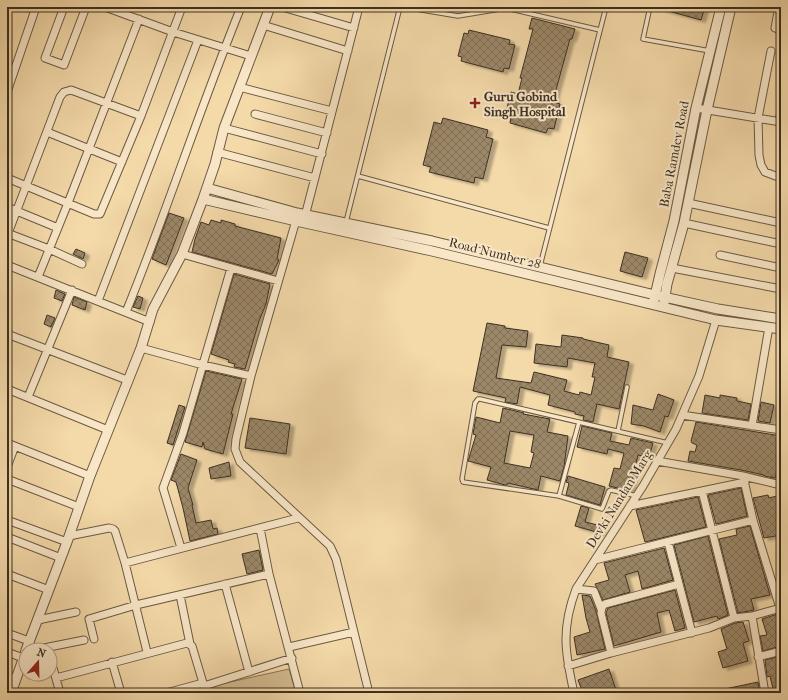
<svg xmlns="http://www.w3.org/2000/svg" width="788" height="700" viewBox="0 0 788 700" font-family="'IM FELL French Canon',serif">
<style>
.green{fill:#d5bc92;stroke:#88765a}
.building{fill:url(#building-cross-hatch);stroke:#3c3023;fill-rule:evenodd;filter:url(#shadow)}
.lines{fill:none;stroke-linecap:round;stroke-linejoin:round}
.service-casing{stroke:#6a5a44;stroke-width:5.5}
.minor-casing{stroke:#6a5a44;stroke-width:9}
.tertiary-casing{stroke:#6a5a44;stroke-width:11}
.service{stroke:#f8e6c7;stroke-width:3.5}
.minor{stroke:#f8e6c7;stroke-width:7}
.tertiary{stroke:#f8e6c7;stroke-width:9}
.poi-dot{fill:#8f2418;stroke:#f8e6c7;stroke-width:1.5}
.labels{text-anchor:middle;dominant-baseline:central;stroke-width:4;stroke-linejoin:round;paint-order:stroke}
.poi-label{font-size:13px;font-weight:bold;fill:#3c3023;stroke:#f8e6c7;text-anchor:start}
.street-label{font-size:13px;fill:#3c3023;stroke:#f8e6c7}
</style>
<defs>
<pattern id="building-cross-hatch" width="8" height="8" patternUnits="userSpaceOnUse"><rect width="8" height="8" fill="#9c8869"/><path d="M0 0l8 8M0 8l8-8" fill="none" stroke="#807056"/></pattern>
<filter id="shadow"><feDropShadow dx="4.5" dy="2.5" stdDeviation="1" flood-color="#0004"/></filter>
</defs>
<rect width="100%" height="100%" fill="#f4d9a9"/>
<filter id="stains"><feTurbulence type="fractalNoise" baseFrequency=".005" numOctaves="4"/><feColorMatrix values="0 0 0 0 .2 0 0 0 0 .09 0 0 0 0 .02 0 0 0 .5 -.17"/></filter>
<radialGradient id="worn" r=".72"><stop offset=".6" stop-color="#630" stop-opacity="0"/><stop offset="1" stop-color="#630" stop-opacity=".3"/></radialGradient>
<path class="green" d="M289,669L296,693H214L212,686Z"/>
<path class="building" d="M661,7H705L701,20L661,9Z
M532,18L575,29L572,39H570L554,97H555L554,102L560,104L554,129L548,128L546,133L510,123L511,117L505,116L511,92L518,94L522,78H520L533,29H529Z
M469,30L510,40L509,44L515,45L509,69L504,68L503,72L461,61L462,57L458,56L464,33L468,34Z
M443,118L488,130L486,137L493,139L483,179L475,177L474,183L429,172L431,167L423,165L434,122L441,124Z
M169,213L184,218L166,265L152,259Z
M211,220L221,223V220L235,224V226L281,238L277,259L279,260L272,274L192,252L195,239L201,222L209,225Z
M76,249L85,253L83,259L73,254Z
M625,252L648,258L642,277L620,271Z
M234,274L270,284L266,304L259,321L245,369L234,367L235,364L228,362L229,360L211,354Z
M56,290L65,294L62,301L54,298Z
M138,296L143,298L140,309L133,307Z
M74,297L87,302L85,310L72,305Z
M47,315L55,318L51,327L44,324Z
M487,323L505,326V328L528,331L526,347L502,345L496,378L531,383L534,372L567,380L564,391L579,395L580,392L591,395L595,377H592L595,363L568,358L567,367L534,363L536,344L561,347L562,335L583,338V339L609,345L607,357L629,362L619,409L597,404L593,422L583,420L584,416L575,414V412L548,405L550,395L520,387L517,404L505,402L506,398L473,391Z
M206,371L242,379L231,414H233L223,454L205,449L203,442L202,447L185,442Z
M658,394L674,400L668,417L665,416L660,432L644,426L631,424L633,405L653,410Z
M705,395L720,398V395L737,398V401L751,404L748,420L702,413Z
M761,402L774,405L770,423L758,421Z
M179,405L185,407L173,445L167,443Z
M503,408L524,413L523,414L550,419L547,432L568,436L564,467L560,481L541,476L538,490L508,483L507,485H505L487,480L491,467L468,461L476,435L473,434L476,417L500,423ZM510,431L534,435L531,452L534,453L530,468L504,463Z
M250,418L290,424L286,454L245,448Z
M696,422L781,436V469L777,471L775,478L764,476V475L741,470L688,461L690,451L695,452L697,445L692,443L691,441Z
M582,426L612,433L610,441L629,445L631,438L653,443L649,457L638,455L630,491L609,486L614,468L620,469L624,453L608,449L607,454L577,447Z
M181,454L197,460L188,488L193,505H192L196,523L211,520L213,529L217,528L218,534L190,541L183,508L176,482L171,480Z
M229,462L231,476L211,479L209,468Z
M568,476L605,487L600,505L566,495L569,483L566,482Z
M741,488L747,516L716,524L708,495Z
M768,495L769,498L781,495V535L764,538L753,498Z
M698,497L706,527L645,542L636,510Z
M581,506L589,508L585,522L602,526L600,533L575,526Z
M750,526L770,595L751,599L754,610L738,613L719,539L737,535L736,529Z
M708,536L728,615L718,619L717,616L694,622L674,545Z
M664,548L673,580L642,589L638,571L625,575L630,592L603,600L595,584L609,580L604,563Z
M259,550L263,570L247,574L242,554Z
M675,590L685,628L675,631L669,610L657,613L661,632L614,646L606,613L608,608Z
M582,595L590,596L596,611L605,649L577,655L574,637L590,632L586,618Z
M781,613V646L763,651L760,636L767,635L762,619Z
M743,622L749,641L743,643L748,661L723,668L718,652L727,649L721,629L735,623Z
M781,656V693H774L770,676L767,677L765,660Z
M609,669L617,693H583L578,680Z
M758,682L760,693H720V690Z"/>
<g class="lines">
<g class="service-casing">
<path id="service" d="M404,7L458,16L506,8L600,30
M650,7L643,39L710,51
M358,176L549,228
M346,222L400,7
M540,266L606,7
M618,431L627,387
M559,496L579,422
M637,496L611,490L609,491L602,509L559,496L463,482L462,479L475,403L478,399H480L668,443
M7,675L15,677"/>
</g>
<g class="minor-casing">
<path id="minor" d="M64,7L45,58L64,65L86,7
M105,7L173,32L251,56
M282,7L354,28
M779,7L775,28L781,30
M7,11L9,7
M263,25L348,51
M771,51L758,118L759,155L761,165L765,172L781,178
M239,87L332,111
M7,92L36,7
M696,108L781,122
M255,114L327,133
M779,122L781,111
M224,128L322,154
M47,132L122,162
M217,152L315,178
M7,178L94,214H100L141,116L182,7
M688,203L781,223
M7,207L58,228
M297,217L251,376L236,439L235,449L240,462L330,546L336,559L369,693
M304,220L359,7
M684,223L781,244
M7,233L49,249L82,264
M7,236L60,97L64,92L71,90L141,116
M182,254L278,281
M720,255L781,268
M7,265L150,322
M672,268L781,289
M38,277L68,203L139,19
M98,301L198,40
M126,312C167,211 200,108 241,7
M7,334L127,380
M141,348L203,365L251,376
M7,389L108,430
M28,397L72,290
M682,415L781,430
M752,426L769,327
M7,443L90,476
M657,461L743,476L781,485
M7,467L15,446
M743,476L753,520L780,608
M7,479L79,507
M779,485L781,474
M702,491L734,618
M630,506L745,482
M7,520L67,542
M260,528L269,574L300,693
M69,536L109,528L113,529L115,531L125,563L147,652
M7,537L61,558
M668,542L679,584
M181,548L163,488L183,433L231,268
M595,560L753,520
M125,563L298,518
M7,574L49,590
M225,584L249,672
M576,589L594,591L601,609
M180,595L190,644
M752,616L765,693
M38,620L76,612
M7,633L29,641
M94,639L89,619L136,605L269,574
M289,647L354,632
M34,650L84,640
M7,652L23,658
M611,653L601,613L602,607L605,604L679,584L692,633
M758,657L781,651
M112,662L121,693
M50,666L53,668L60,693
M568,666L611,653L709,628L734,618L752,616L781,608
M56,678L187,643L192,646L206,693
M204,686L292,658
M166,693L203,683
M574,693C565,653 561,629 576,589L643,486L676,429L699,376L716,320"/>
</g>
<g class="tertiary-casing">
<path id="tertiary" d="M207,188L297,213L432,241L655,295L718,309L781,319
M203,199L296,221L432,251L716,320L781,329
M654,300L660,274L674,221L696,108L721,7
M664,303L667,284L684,223L707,110L731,7
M26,650L67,542L90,476L141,348L153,309L182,254L203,199L215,164L224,128L270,7
M11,693L26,651"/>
</g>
<use href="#service" class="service"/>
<use href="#minor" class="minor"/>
<use href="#tertiary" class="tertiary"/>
</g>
<path class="poi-dot" d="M473 97h4v4h4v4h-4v4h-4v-4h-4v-4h4z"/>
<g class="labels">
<g class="poi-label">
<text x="484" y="96">Guru Gobind<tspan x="484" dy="15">Singh Hospital</tspan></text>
</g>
<g class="street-label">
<text transform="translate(674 154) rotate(-79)">Baba Ramdev Road</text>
<text transform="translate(495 253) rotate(14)">Road Number 28</text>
<text transform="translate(619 499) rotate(-58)">Devki Nandan Marg</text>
</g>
</g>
<rect width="788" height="700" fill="none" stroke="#f4d9a9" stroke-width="24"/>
<rect x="8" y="8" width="772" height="684" fill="none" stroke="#3c3023" stroke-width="2"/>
<rect x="12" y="12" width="764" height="676" fill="none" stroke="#3c3023"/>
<g transform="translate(38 662) rotate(20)"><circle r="19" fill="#f8e6c7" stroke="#ad9d85"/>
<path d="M0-3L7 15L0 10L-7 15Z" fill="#8f2418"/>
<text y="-6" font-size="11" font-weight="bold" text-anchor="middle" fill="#3c3023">N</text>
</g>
<rect width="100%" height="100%" filter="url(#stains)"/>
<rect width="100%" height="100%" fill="url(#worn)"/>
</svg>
